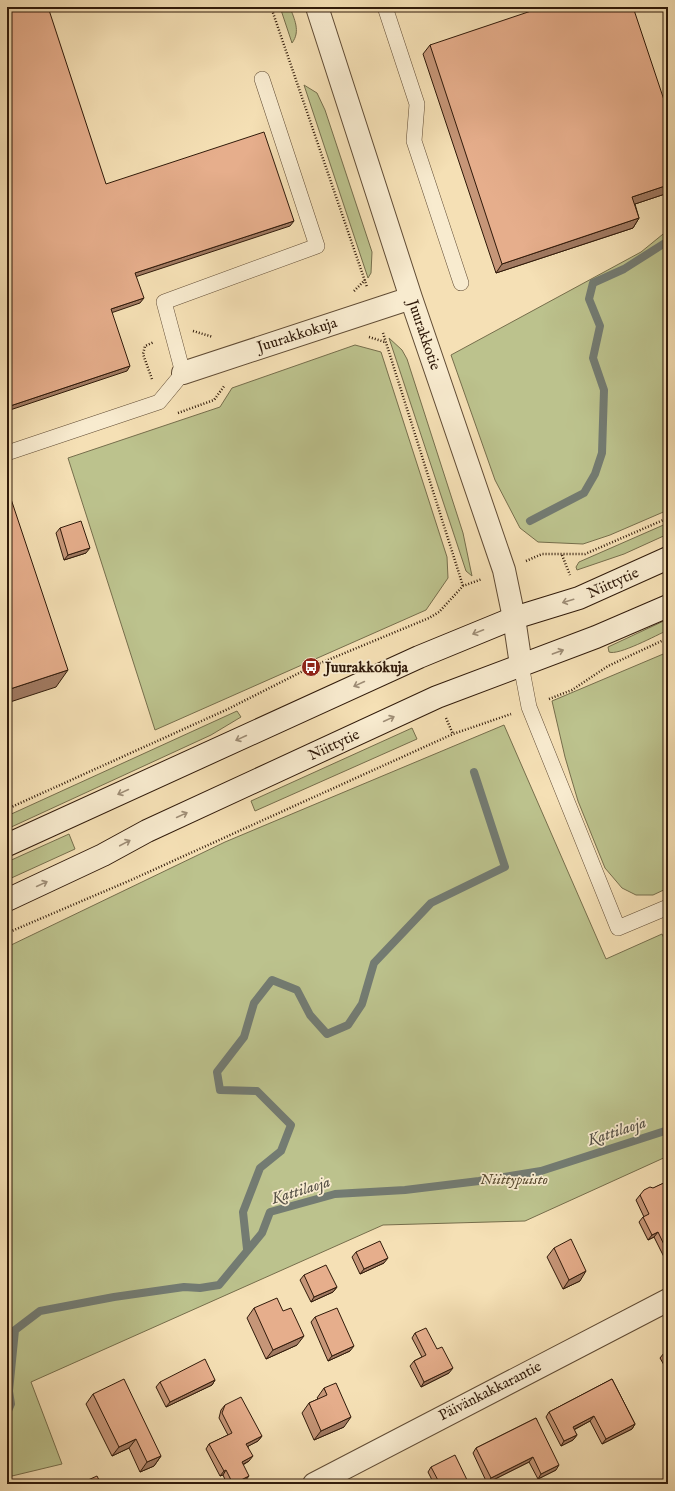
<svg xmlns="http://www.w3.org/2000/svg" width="675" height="1491" viewBox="0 0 675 1491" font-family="'IM FELL English',serif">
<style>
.green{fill:#bcc28d;stroke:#766e4c}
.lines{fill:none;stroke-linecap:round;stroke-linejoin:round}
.stream{stroke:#737b72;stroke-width:8}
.lane-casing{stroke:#614c35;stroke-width:16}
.street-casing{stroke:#614c35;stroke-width:24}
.secondary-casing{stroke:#301a0a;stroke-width:24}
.path{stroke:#301a0a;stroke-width:2.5;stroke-dasharray:1 2;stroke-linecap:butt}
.lane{stroke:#f8ebcf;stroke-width:15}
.street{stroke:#f8ebcf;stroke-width:22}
.secondary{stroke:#f8ebcf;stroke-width:22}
.wall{fill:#c69678;stroke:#301a0a}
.shaded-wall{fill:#a17a62;stroke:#301a0a}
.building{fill:#e6ae8c;stroke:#301a0a}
.oneway{stroke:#9e8d76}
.labels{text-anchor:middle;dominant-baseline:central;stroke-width:3.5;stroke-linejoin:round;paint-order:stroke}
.street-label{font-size:15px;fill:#301a0a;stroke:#f8ebcf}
.poi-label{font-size:15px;font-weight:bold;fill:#301a0a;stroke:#f8ebcf;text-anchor:start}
.park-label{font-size:15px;font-style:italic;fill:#5a4c31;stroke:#f8ebcf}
.water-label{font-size:16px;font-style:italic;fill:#575247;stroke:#f8ebcf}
</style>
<rect width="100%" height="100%" fill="#f5e0b5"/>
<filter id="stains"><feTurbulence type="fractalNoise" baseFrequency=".005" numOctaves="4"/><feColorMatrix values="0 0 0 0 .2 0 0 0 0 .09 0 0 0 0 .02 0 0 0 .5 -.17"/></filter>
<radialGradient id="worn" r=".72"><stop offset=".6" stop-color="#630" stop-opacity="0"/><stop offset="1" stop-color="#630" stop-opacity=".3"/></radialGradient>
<path class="green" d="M280,7H290C294,19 301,31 292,43Z
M304,85L317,93L325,110L372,252L371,273L368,278Z
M668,230V510L610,535L583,544L538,542L520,528L495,480L451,355L641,252Z
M389,338L402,350L407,359L463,533L472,576L466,571Z
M355,345L381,352L447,557L448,578L426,610L155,730L68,458L220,407L232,388Z
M668,523V534L624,554L577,570L576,567L579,562Z
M668,619V630C657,635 618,656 609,652L608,647Z
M668,652V888L653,895H636L622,888L605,868L578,801L565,757L552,701Z
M237,711L241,717L211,735L7,829V816Z
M504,725L606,959L662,934L668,947V1156L525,1221L383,1225L31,1382L62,1464L12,1476L7,1461V947L225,842Z
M412,728L417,739L255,811L251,801Z
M69,834L75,849L7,880V862Z"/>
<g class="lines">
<path class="stream" d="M530,521L584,493L595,474L602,453L604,390L593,358L600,326L589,299L593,283L624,269L668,241
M247,1249L243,1212L260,1168L281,1151L291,1125L257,1091L220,1090L217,1072L244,1037L254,1003L272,980L297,990L310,1015L327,1034L348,1025L362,1004L374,963L431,903L505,867L474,772
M7,1413L11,1404L9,1391L15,1330L40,1311L114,1297L184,1287L200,1288L219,1285L262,1233L270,1212L335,1194L405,1190L479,1181L541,1171L668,1130"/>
<g class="lane-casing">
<path id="lane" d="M385,7L417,104L414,141L461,283
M7,453L159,402L183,373L164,302L317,246L262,79
M521,665L529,707L618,928L668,907"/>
</g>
<g class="street-casing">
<path id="street" d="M317,7L411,298L504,570L514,618L521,665
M183,373L411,298
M314,1484L668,1300"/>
</g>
<g class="secondary-casing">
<path id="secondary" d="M7,845L419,657L514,618L579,598L668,558
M7,900L103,855L147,831L437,697L596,637L668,606"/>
</g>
<path class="path" d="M271,7L367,287
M354,291L365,280
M193,331L213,337
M383,333L463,586
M369,337L385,342
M152,379L143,354L145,346L154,342
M178,413L214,400L225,385
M562,555L570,575
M526,561L542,554H585L668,518
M549,699L572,690L608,666L668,638
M446,718L453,734
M7,809L228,709L311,667L429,618L439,612L463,586L482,579
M7,933L131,880L453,734L511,714"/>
<use href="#lane" class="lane"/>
<use href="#street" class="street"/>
<use href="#secondary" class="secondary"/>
</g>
<path class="wall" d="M430,45L668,112V193L635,204L639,218L633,228L496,273L423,54Z
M60,528L86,553L64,560L56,533Z
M668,1181V1257L665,1259L654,1237L648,1240L639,1222L643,1217H644L636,1200L640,1195Z
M554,1248L580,1281L563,1289L547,1257Z
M356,1252L384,1263L360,1274L352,1257Z
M304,1275L337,1287L333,1292L311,1302L300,1280Z
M254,1308L297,1345L266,1359L247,1318Z
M315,1317L350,1351L328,1361L311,1322Z
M415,1333L437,1349L449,1373L421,1387L410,1366L414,1361L422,1357L412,1338Z
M668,1351V1372L660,1358L664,1353Z
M612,1379L635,1424L632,1429L602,1444L590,1421L574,1430L577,1435L573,1440L561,1446L546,1417L549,1412Z
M215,1380L212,1385L166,1407L156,1387L160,1382Z
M324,1388L344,1427L314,1440L302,1413L309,1403L318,1399L317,1398Z
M93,1394L161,1456L154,1466L140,1472L129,1448L112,1456L86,1404Z
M225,1405L262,1436L258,1441L248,1446L249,1461L243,1465L245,1481L239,1484H227L223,1475L220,1476L206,1449L209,1444L228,1435L219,1418L221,1410Z
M536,1418L556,1470L538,1479L529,1462L487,1483L473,1453L476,1448Z
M431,1467L469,1484H434L428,1472Z"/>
<path class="shaded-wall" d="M668,185V193L626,207L632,197Z
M639,218L633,228L496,273L502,264Z
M294,221L290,226L132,278L135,273Z
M144,298L140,303L108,314L111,309Z
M130,366L127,371L7,411V407Z
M90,548L86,553L64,560L68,555Z
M68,670L56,687L7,703V690Z
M658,1232L654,1237L648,1240L652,1235Z
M388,1258L384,1263L360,1274L364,1269Z
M586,1271L580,1281L563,1289L569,1280Z
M337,1287L333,1292L311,1302L314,1297Z
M304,1336L297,1345L266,1359L273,1350Z
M354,1346L350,1351L328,1361L332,1356Z
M453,1368L449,1373L421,1387L424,1382Z
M215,1380L212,1385L166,1407L170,1402Z
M594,1416L590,1421L569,1432L573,1427Z
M351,1417L344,1427L314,1440L321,1431Z
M635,1424L632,1429L602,1444L606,1439Z
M577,1435L573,1440L561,1446L564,1441Z
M262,1436L258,1441L243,1449L246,1444Z
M136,1439L129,1448L112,1456L119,1447Z
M161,1456L154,1466L140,1472L147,1462Z
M253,1456L249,1461L238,1467L242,1462Z
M533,1457L529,1462L487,1483L491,1478Z
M559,1465L556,1470L538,1479L541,1474Z
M226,1470L223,1475L220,1476L224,1471Z
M249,1476L245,1481L239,1484H233Z"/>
<path class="building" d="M7,7H48L106,184L264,132L294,221L135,273L144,298L111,309L130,366L7,407Z
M543,7H633L668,112V185L632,197L639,218L502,264L430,45Z
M7,487L68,670L7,690Z
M81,521L90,548L68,555L60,528Z
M668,1181V1253L658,1232L652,1235L643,1217L649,1214L640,1195L644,1190L650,1187L653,1188Z
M571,1239L586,1271L569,1280L554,1248Z
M380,1241L388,1258L364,1269L356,1252Z
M326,1265L337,1287L314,1297L304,1275Z
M277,1298L283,1311L291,1308L304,1336L273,1350L254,1308Z
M337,1308L354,1346L332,1356L315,1317Z
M426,1328L437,1349L442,1347L453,1368L424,1382L414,1361L426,1355L415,1333Z
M668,1351V1361L664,1353Z
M205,1359L215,1380L170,1402L160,1382Z
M124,1379L161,1456L147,1462L136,1439L119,1447L93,1394Z
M612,1379L635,1424L606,1439L594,1416L573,1427L577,1435L564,1441L549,1412Z
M336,1383L351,1417L321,1431L309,1403L327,1395L324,1388Z
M241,1397L262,1436L246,1444L253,1456L242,1462L249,1476L233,1484L226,1470L224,1471L209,1444L232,1433L222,1413L225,1405Z
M536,1418L559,1465L541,1474L533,1457L491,1478L476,1448Z
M455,1455L469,1484H440L431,1467Z
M97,1476L101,1484H79Z"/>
<defs><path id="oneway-shaft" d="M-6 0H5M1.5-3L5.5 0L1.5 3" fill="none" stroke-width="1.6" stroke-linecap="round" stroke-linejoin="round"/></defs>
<g class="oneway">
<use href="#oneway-shaft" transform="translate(568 601) rotate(163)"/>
<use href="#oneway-shaft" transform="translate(478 632) rotate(158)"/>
<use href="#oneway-shaft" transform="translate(558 652) rotate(-20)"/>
<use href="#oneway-shaft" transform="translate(359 684) rotate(155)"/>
<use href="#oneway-shaft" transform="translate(389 719) rotate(-25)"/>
<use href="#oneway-shaft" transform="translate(241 738) rotate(155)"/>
<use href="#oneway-shaft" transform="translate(123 792) rotate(155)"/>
<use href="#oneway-shaft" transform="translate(182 815) rotate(-25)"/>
<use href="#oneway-shaft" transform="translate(125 843) rotate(-28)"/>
<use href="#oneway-shaft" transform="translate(42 884) rotate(-25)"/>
</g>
<defs>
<g id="bus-disc" transform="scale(1)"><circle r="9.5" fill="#8f2418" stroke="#f8ebcf"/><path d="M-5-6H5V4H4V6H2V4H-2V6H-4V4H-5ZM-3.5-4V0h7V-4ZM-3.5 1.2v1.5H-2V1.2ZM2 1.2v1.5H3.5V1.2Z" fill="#fff"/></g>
</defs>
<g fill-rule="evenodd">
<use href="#bus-disc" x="311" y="667"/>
</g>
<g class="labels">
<g class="street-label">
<text transform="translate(297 335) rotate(-18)">Juurakkokuja</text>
<text transform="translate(424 335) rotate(71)">Juurakkotie</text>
<text transform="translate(613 583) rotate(-24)">Niittytie</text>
<text transform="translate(334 745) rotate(-25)">Niittytie</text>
<text transform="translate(490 1391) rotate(-27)">Päivänkakkarantie</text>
</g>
<g class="poi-label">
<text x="325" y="667">Juurakkokuja</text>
</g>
<g class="park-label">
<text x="514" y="1179">Niittypuisto</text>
</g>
<g class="water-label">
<text transform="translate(617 1132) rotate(-18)">Kattilaoja</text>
<text transform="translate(301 1191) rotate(-17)">Kattilaoja</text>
</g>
</g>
<rect width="675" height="1491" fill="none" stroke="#f5e0b5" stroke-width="24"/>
<rect x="8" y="8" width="659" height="1475" fill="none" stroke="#301a0a" stroke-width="2"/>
<rect x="12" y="12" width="651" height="1467" fill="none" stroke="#301a0a"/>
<rect width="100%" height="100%" filter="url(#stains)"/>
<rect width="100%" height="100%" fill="url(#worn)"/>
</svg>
